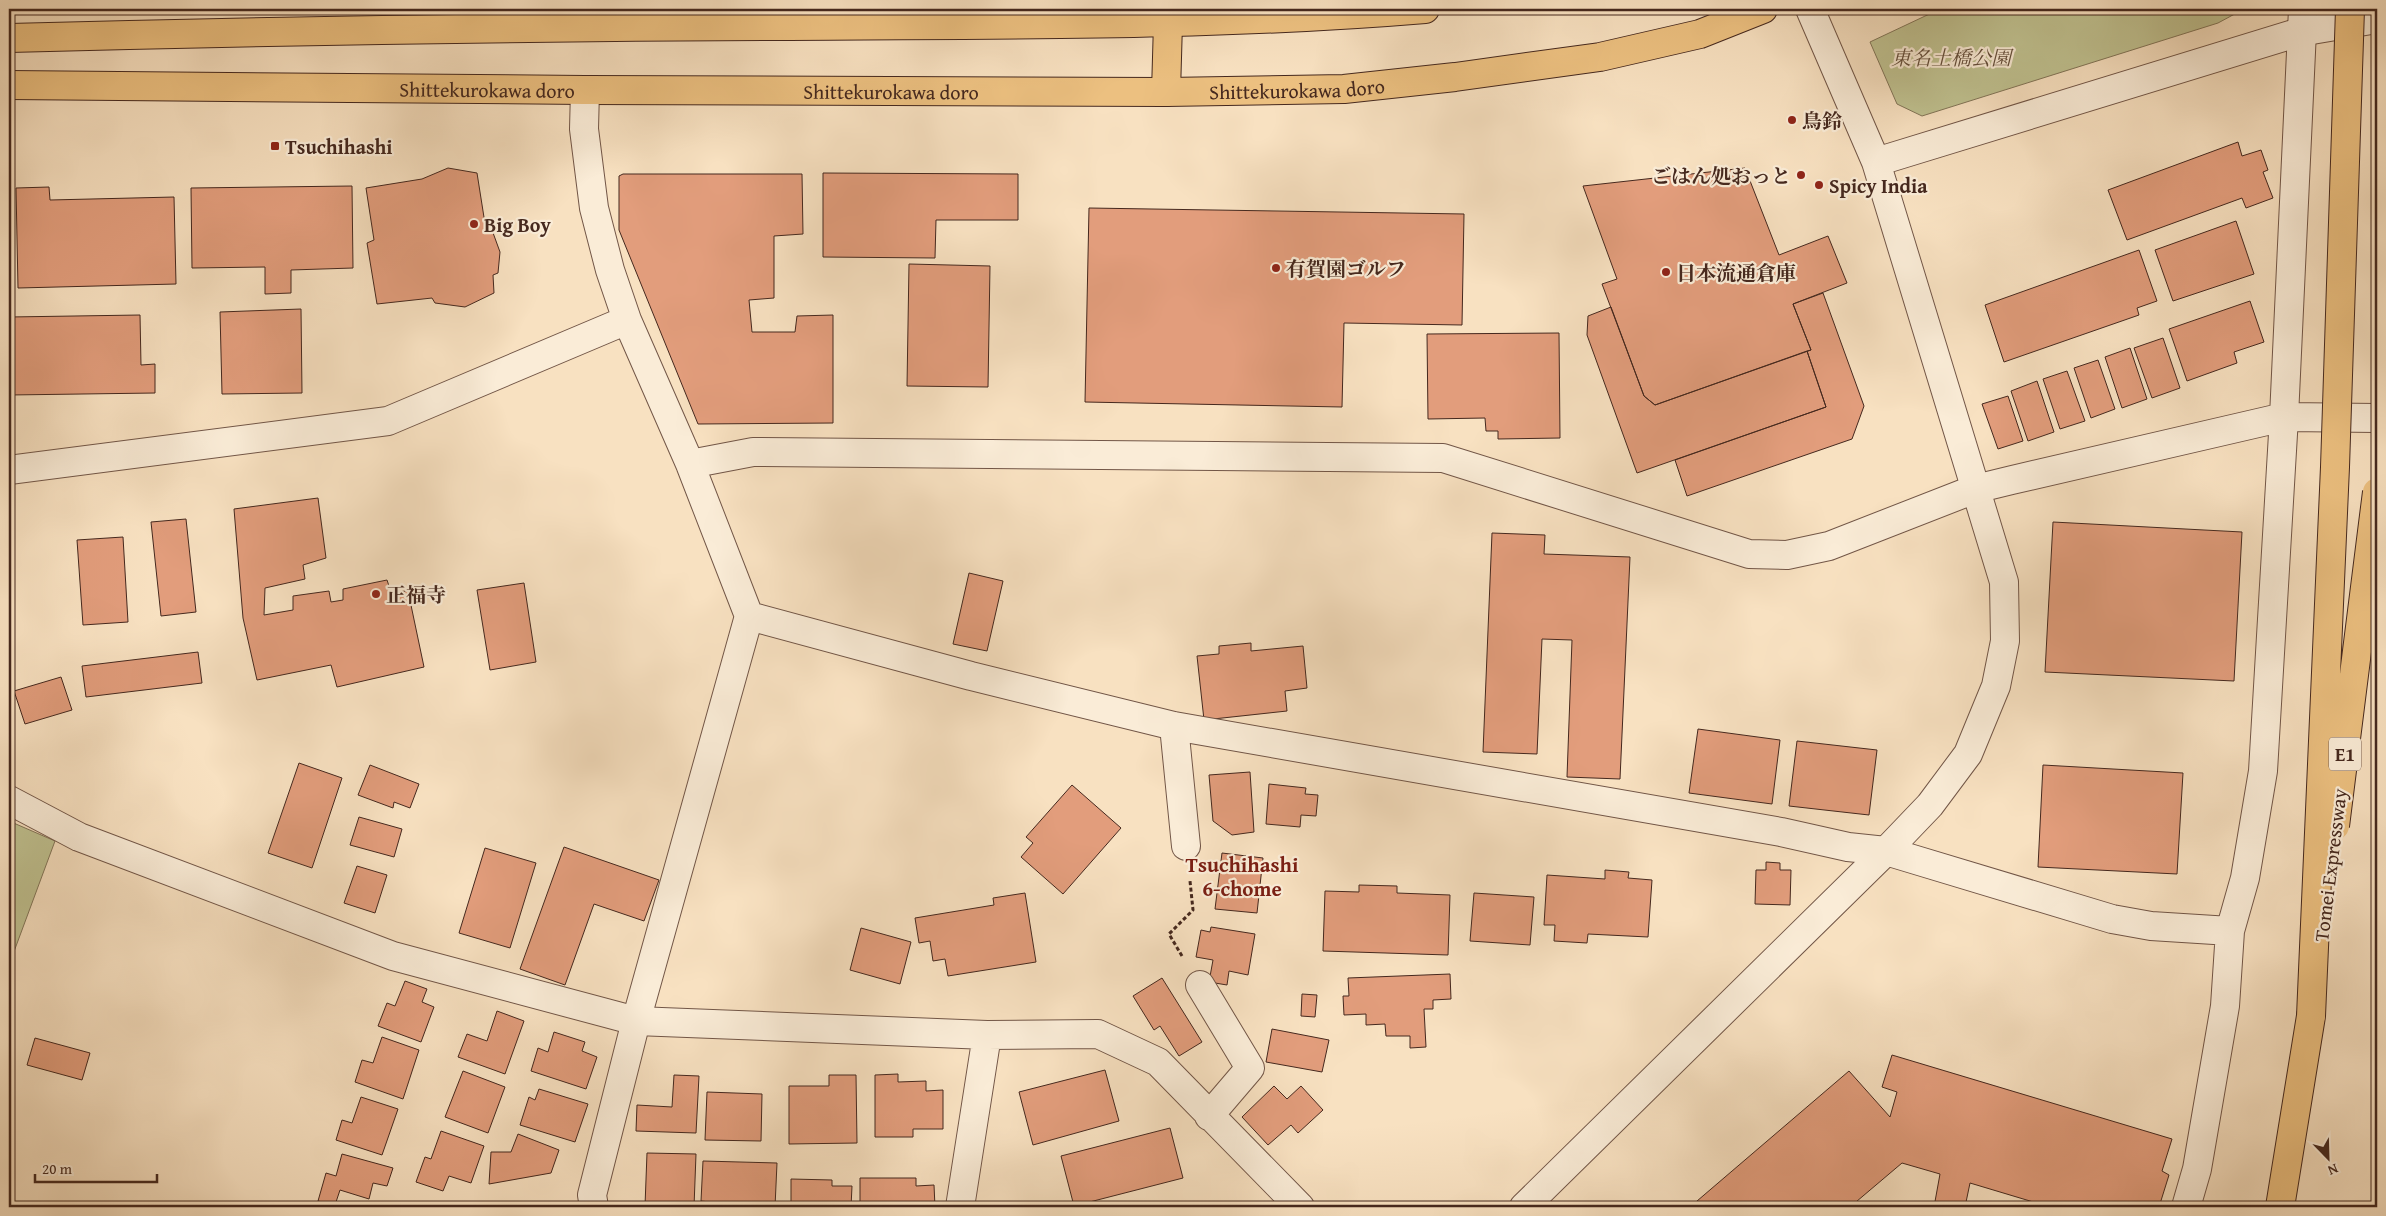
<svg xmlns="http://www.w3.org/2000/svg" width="2386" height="1216" viewBox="0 0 2386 1216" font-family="'Gentium Book Plus','Noto Serif JP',serif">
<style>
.green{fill:#c0c291;stroke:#827558}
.building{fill:#e29d7c;stroke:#45281e}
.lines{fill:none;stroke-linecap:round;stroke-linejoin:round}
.minor-casing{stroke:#725647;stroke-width:30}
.tertiary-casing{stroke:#725647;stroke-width:30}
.primary-casing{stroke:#45281e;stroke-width:30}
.motorway-casing{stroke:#45281e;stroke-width:30}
.path{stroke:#45281e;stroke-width:3;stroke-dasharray:4 2.5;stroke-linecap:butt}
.minor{stroke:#faecd7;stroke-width:28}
.tertiary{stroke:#faecd7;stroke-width:28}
.primary{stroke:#ecc080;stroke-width:28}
.motorway{stroke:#ecc080;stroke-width:28}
.motorway-bridge-casing{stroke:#45281e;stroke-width:30;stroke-linecap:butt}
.motorway-bridge{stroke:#ecc080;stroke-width:28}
.poi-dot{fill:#8f2418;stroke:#faecd7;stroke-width:2}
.labels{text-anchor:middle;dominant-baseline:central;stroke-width:4.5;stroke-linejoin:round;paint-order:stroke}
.shield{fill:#faecd7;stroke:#7b6356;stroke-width:1}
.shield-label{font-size:19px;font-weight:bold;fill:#45281e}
.park-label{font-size:20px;font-style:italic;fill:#644e3b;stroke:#faecd7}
.street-label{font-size:20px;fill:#45281e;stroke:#faecd7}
.poi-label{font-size:20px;font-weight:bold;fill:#45281e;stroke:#faecd7;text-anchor:start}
.neighbourhood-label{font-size:21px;font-weight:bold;fill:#7a1f14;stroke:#faecd7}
</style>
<rect width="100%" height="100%" fill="#f8e1c1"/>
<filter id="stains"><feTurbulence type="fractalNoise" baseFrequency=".004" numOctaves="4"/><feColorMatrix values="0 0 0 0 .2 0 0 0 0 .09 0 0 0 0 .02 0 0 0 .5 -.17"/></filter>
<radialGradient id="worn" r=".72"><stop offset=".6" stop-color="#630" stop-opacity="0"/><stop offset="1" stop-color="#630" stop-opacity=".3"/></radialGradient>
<path class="green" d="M1940,9H2244L2218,23L1922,116L1897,104L1870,42Z
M9,821L55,841L9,965Z"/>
<path class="building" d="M2238,142L2242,156L2261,150L2268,170L2263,172L2273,198L2246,208L2242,198L2127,240L2108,190Z
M448,168L477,173L486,230H492L500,252L498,273L493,275L494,293L465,307L435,303L432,298L377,304L367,243L374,240L366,188L422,179Z
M1745,168L1779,255L1828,236L1847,283L1793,304L1811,350L1655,405L1644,396L1602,284L1617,279L1583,186Z
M823,173L1018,174V220H936L935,258L823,257Z
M623,174H802L803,234L774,236V298L749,300L752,332H795L797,316L833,315V423L698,424L619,230V176Z
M352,186L353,268L291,270V293L265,294V267L192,268L191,188Z
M49,187L50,200L174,197L176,284L18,288L16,188Z
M1089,208L1464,214L1462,325L1344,323L1342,407L1085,402Z
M2236,221L2254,274L2173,301L2155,250Z
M2139,250L2157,301L2137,308L2139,315L2004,362L1985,305Z
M909,264L990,266L988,387L907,386Z
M1823,293L1864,406L1852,439L1687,496L1675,460L1826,407L1807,351L1811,350L1793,304Z
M2250,301L2264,342L2234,352L2237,363L2187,381L2169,329Z
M1611,307L1644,396L1655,405L1807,351L1826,407L1637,473L1587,335L1588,316Z
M301,309L302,393L222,394L220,312Z
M140,315L141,365L155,364V393L9,395V317Z
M1559,333L1560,438L1498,439V431H1486L1485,418L1428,419L1427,334Z
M2163,338L2180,388L2152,398L2134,348Z
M2130,348L2147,399L2122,408L2105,357Z
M2098,360L2115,409L2091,418L2074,368Z
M2067,371L2085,421L2060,429L2043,379Z
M2037,381L2054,432L2028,441L2011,391Z
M2008,396L2023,441L1998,449L1982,404Z
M318,498L326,558L303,565L305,579L265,588L264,615L293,610V596L329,591L331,602L343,600V589L387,580L391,592L408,591L424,667L337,687L331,665L257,680L243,618L234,509Z
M186,519L196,612L161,616L151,522Z
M2053,522L2242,532L2234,681L2045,672Z
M1492,533L1545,535L1544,554L1630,557L1620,779L1567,777L1572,640L1542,639L1537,754L1483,752Z
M123,537L128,622L83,625L77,540Z
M969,573L1003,581L987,651L953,644Z
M524,583L536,662L490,670L477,590Z
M1251,643V651L1303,646L1307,688L1285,691L1287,711L1204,720L1197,656L1219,654V646Z
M198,652L202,683L86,697L82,666Z
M61,677L72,710L25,724L14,691Z
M1698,729L1780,740L1772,804L1689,793Z
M1797,741L1877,750L1869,815L1789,806Z
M299,763L342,778L312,868L268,853Z
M370,765L419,784L410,808L394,802L393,808L358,795Z
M2043,765L2183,773L2177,874L2038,867Z
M1250,772L1254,832L1232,835L1213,821L1209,775Z
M1269,784L1306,788L1305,794L1318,795L1316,816L1301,815L1300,827L1266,824Z
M1072,785L1121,828L1063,894L1021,857L1033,843L1026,837Z
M359,817L402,829L394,857L350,845Z
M564,847L659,880L644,921L594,904L565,985L520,969Z
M485,848L536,863L510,948L459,933Z
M1222,853L1263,858L1257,913L1215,909Z
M1766,862L1780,863V870H1791L1790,905L1755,904L1756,870H1766Z
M357,866L387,875L375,913L344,903Z
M1605,870L1629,872L1628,878L1652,880L1648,937L1588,934L1587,943L1554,941L1555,925H1544L1547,875L1605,879Z
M1359,885L1397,886V893L1450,895L1448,955L1323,951L1325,891L1359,892Z
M1025,893L1036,962L948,976L945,959L933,961L930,941L919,943L915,918L994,905L993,898Z
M1474,893L1534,897L1530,945L1470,941Z
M1211,927L1255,934L1248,975L1229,971L1227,985L1209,982L1213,960L1196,957L1201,930L1210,932Z
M861,928L911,942L900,984L850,970Z
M1450,974L1451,999L1433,1000V1009H1424L1426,1047L1410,1048V1036H1386L1385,1024L1366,1025V1014L1344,1015L1343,996H1349L1348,978Z
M1162,978L1202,1042L1179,1056L1160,1026L1154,1030L1133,996Z
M405,981L427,989L422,1002L434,1007L421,1042L378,1026L387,1003L395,1006Z
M1302,994L1317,995L1315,1017L1301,1016Z
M497,1011L524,1021L505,1074L458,1057L467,1034L487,1041Z
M1272,1029L1329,1040L1322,1072L1266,1062Z
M554,1032L585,1042L582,1051L597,1057L586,1089L531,1071L538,1048L548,1052Z
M382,1037L419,1050L403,1099L355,1082L362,1060L373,1063Z
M35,1038L90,1053L82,1080L27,1065Z
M1892,1055L2172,1139L2162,1171L2169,1175L2159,1207H2050L1970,1183L1965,1207H1934L1940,1174L1902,1163L1850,1207H1690L1849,1071L1890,1117L1897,1092L1882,1087Z
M1105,1070L1119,1121L1033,1145L1019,1092Z
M463,1071L505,1087L488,1133L445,1117Z
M898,1074V1082L926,1081V1091L943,1090V1129H913V1137H875V1075Z
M674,1075L699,1076L696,1133L636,1131L637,1105L672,1107Z
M829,1075H856L857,1143L789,1144V1086H829Z
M1274,1086L1287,1099L1301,1086L1323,1110L1298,1133L1291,1125L1268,1145L1242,1117Z
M539,1089L588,1104L575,1142L520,1125L529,1097L535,1100Z
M707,1092L762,1094L761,1141L705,1140Z
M361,1097L398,1109L382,1155L336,1140L342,1120L352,1123Z
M1170,1128L1183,1178L1074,1206L1061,1156Z
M441,1131L484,1146L471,1183L449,1176L443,1191L416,1182L425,1157L431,1159Z
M518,1134L559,1150L551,1173L489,1184L491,1152H511Z
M647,1153L696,1154L694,1207L645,1206Z
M342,1154L393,1168L387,1186L373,1183L369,1199L340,1190L335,1205L318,1201L326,1173L336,1176Z
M703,1161L777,1163L775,1207H709L710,1202L701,1201Z
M860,1178H916V1186L934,1185L935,1207H860Z
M791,1179L832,1180V1186H852L851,1207H791Z
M555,1202V1207H522Z"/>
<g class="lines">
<g class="minor-casing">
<path id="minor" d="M566,27V9
M585,90L584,129L594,208L610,270L627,320L690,464L749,616L636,1021L592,1195L594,1207
M690,464L753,452L1443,458L1749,554L1787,555L1829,546L1975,489L2012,480L2284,417L2377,418
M9,470L388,421L627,320
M749,616L971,676L1174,726L1781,832L1848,847L1886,851L2112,919L2151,926L2230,931
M1174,726L1186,846
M9,800L79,837L393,956L636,1021L987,1035L1098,1034L1158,1062L1300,1207
M1200,985L1250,1068L1209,1116
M960,1207L987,1035
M2186,1207L2197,1169L2225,1006L2230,931L2245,878L2263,771L2284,417L2303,9"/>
</g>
<g class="tertiary-casing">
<path id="tertiary" d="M1876,162L2300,32L2377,19
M1524,1207L1886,851L1930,805L1968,754L1996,686L2005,641L2004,582L1876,162L1810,9"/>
</g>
<g class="primary-casing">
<g id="primary">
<path d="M9,38C265,31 521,27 778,26C994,24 1210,27 1425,9"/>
<path id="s1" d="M9,85L585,90L1166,92L1344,89L1455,77L1600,57L1700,34L1763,9"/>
</g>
</g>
<g class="motorway-casing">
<path id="motorway" d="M1164,9L1168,23L1166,92
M689,26L770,9
M2280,1207L2311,1016"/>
</g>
<path class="path" d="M1182,956L1169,934L1193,910L1190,881"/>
<use href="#minor" class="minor"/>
<use href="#tertiary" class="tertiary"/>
<use href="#primary" class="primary"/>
<use href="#motorway" class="motorway"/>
<g class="motorway-bridge-casing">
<path id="motorway-bridge" d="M2335,826L2377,492
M2311,1016L2335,467L2350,9"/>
</g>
<use href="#motorway-bridge" class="motorway-bridge"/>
</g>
<g class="poi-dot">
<circle cx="1792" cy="120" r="5"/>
<rect x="270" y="141" width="10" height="10" rx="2.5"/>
<circle cx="1801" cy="175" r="5"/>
<circle cx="1819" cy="185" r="5"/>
<circle cx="474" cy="224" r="5"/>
<circle cx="1276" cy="268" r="5"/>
<circle cx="1666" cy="272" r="5"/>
<circle cx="376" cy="594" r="5"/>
</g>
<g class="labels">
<rect class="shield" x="2329" y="737.5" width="32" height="33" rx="4"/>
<g class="shield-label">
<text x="2345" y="754">E1</text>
</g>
<g class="park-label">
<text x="1951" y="57">東名土橋公園</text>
</g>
<g class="street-label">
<text stroke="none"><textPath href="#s1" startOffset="1288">Shittekurokawa doro</textPath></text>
<text stroke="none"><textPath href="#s1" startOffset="478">Shittekurokawa doro</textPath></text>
<text stroke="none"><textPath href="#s1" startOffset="882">Shittekurokawa doro</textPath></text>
<text transform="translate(2330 865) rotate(-83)">Tomei Expressway</text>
</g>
<g class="poi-label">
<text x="1802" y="120">鳥鈴</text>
<text x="285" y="146">Tsuchihashi</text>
<text x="1791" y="175" text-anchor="end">ごはん処おっと</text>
<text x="1829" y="185">Spicy India</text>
<text x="484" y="224">Big Boy</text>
<text x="1286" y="268">有賀園ゴルフ</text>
<text x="1676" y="272">日本流通倉庫</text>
<text x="386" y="594">正福寺</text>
</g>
<g class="neighbourhood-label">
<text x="1242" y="864">Tsuchihashi<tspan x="1242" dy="24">6-chome</tspan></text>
</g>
</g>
<rect width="2386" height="1216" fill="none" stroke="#f8e1c1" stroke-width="30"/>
<rect x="10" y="10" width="2366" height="1196" fill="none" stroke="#45281e" stroke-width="2.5"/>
<rect x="15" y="15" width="2356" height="1186" fill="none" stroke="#45281e"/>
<g transform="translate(2328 1158) rotate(157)" stroke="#faecd7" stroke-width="4" paint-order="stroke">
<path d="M0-4L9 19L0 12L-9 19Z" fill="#45281e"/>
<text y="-8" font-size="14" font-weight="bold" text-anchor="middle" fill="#45281e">N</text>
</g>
<path d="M35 1174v8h122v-8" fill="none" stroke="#45281e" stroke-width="2.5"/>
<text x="42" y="1174" font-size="15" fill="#45281e" stroke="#faecd7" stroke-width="4" paint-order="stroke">20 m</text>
<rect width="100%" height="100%" filter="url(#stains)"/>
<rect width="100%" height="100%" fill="url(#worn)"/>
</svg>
